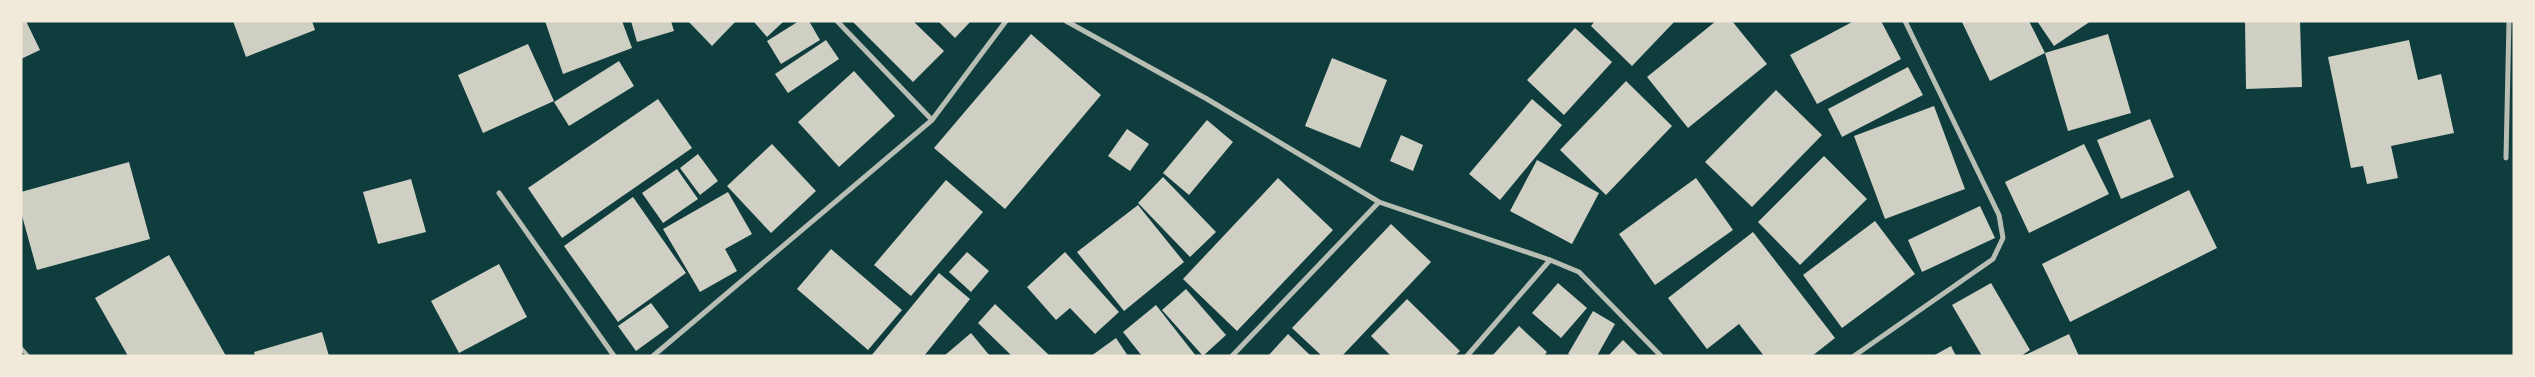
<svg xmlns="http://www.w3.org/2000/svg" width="2535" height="377" viewBox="0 0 2535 377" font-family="'Fira Sans Condensed',sans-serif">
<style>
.building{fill:#cfcfc3}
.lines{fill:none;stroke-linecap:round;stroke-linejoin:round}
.service{stroke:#b8beb3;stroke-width:4}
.minor{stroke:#b8beb3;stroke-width:5}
</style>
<rect width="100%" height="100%" fill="#0f3d3e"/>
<path class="building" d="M21,21H26L40,50L21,59Z
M233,21H312L315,30L246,57Z
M545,21H622L632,48L563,74Z
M631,21H671L674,31L637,42Z
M688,21H736L712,46Z
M784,21L767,37L754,22L755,21Z
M799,21H809L820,40L781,64L767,41Z
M852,21H913L944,51L913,82Z
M938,21H971L955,38Z
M1595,21H1675L1632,66L1591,26Z
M1716,21H1732L1767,64L1688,128L1647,77Z
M1854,21H1881L1901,59L1817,104L1790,55Z
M1964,21H2029L2045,53L1990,81L1962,22Z
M2037,21H2091L2054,46Z
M2245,21H2300L2302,87L2246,89Z
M1575,28L1612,62L1564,115L1527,80Z
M1031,34L1101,95L1005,209L934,148Z
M2108,34L2131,113L2068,131L2045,53Z
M826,40L839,59L788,93L775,74Z
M2409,40L2418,80L2441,74L2454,133L2391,146L2398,178L2367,184L2363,166L2351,168L2328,57Z
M528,44L554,101L483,133L458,75Z
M1332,58L1387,80L1360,148L1305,126Z
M619,61L634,86L569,126L554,102Z
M1908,67L1923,95L1842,137L1828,109Z
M854,71L895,116L839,167L798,122Z
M1626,81L1672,126L1606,195L1560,150Z
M1776,90L1822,135L1752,207L1705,162Z
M658,99L692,148L562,238L528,188Z
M1532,99L1562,125L1500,200L1469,174Z
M1934,106L1965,189L1885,219L1854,136Z
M2150,119L2174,177L2121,199L2097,140Z
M1207,120L1233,142L1189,195L1163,173Z
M1127,129L1149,144L1130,171L1108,156Z
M1401,135L1423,145L1413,171L1390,161Z
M772,144L816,191L771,233L727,186Z
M2084,144L2109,194L2029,233L2005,182Z
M698,154L718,181L700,195L680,168Z
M1824,156L1867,199L1800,265L1758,222Z
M1537,160L1599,193L1572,244L1510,211Z
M129,162L150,239L37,270L21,212V192Z
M677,169L698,199L663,223L642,193Z
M1163,177L1216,232L1190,257L1138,203Z
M1278,178L1333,230L1237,331L1183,279Z
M1696,178L1733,230L1655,285L1619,234Z
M411,179L426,232L378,244L363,192Z
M946,180L983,212L911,296L874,265Z
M2189,190L2217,248L2070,322L2042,264Z
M728,192L752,234L725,249L737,271L700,292L663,229Z
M633,197L686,273L618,322L564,246Z
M1138,205L1184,262L1124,311L1077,252Z
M1980,206L1995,238L1922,272L1908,240Z
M1875,221L1915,274L1842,328L1803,275Z
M1391,224L1431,262L1342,356H1322L1292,328Z
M1753,232L1835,338L1812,356H1764L1739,324L1707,349L1668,298Z
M831,249L902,310L868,350L797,289Z
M967,252L989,271L971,292L949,272Z
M1065,252L1119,312L1095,334L1070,308L1056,320L1027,287Z
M169,255L226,356H128L95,298Z
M499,264L527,317L459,353L431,301Z
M939,273L970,299L924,356H871Z
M1558,283L1587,308L1561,338L1532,313Z
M1991,283L2030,350L2021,356H1982L1952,305Z
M1186,289L1226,335L1203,356L1162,310Z
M1407,299L1460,351L1455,356H1391L1371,336Z
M651,303L669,327L636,351L618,326Z
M995,304L1050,356H1012L978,323Z
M1156,305L1196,356H1142L1123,332Z
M1593,311L1615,324L1597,356H1572L1568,354Z
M1519,326L1547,352L1544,356H1492Z
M322,332L329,356H255L254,352Z
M971,333L990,356H944Z
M1288,334L1311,356H1268Z
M2069,334L2079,356H2023Z
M1116,338L1128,356H1091Z
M1623,340L1639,356H1608Z
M1951,346L1956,356H1933Z"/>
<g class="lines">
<path class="service" d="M21,348L28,356"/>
<path class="minor" d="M837,21L932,120
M1066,21L1207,99L1379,202L1550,260L1579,272L1661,356
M2506,158L2509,21
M499,193L614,356
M653,356L932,120L1006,21
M1232,356L1379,202
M1467,356L1550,260
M1854,356L1993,259L2003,238L1999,215L1905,21"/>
</g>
<rect width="2535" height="377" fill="none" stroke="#f1e9da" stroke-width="45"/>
</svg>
